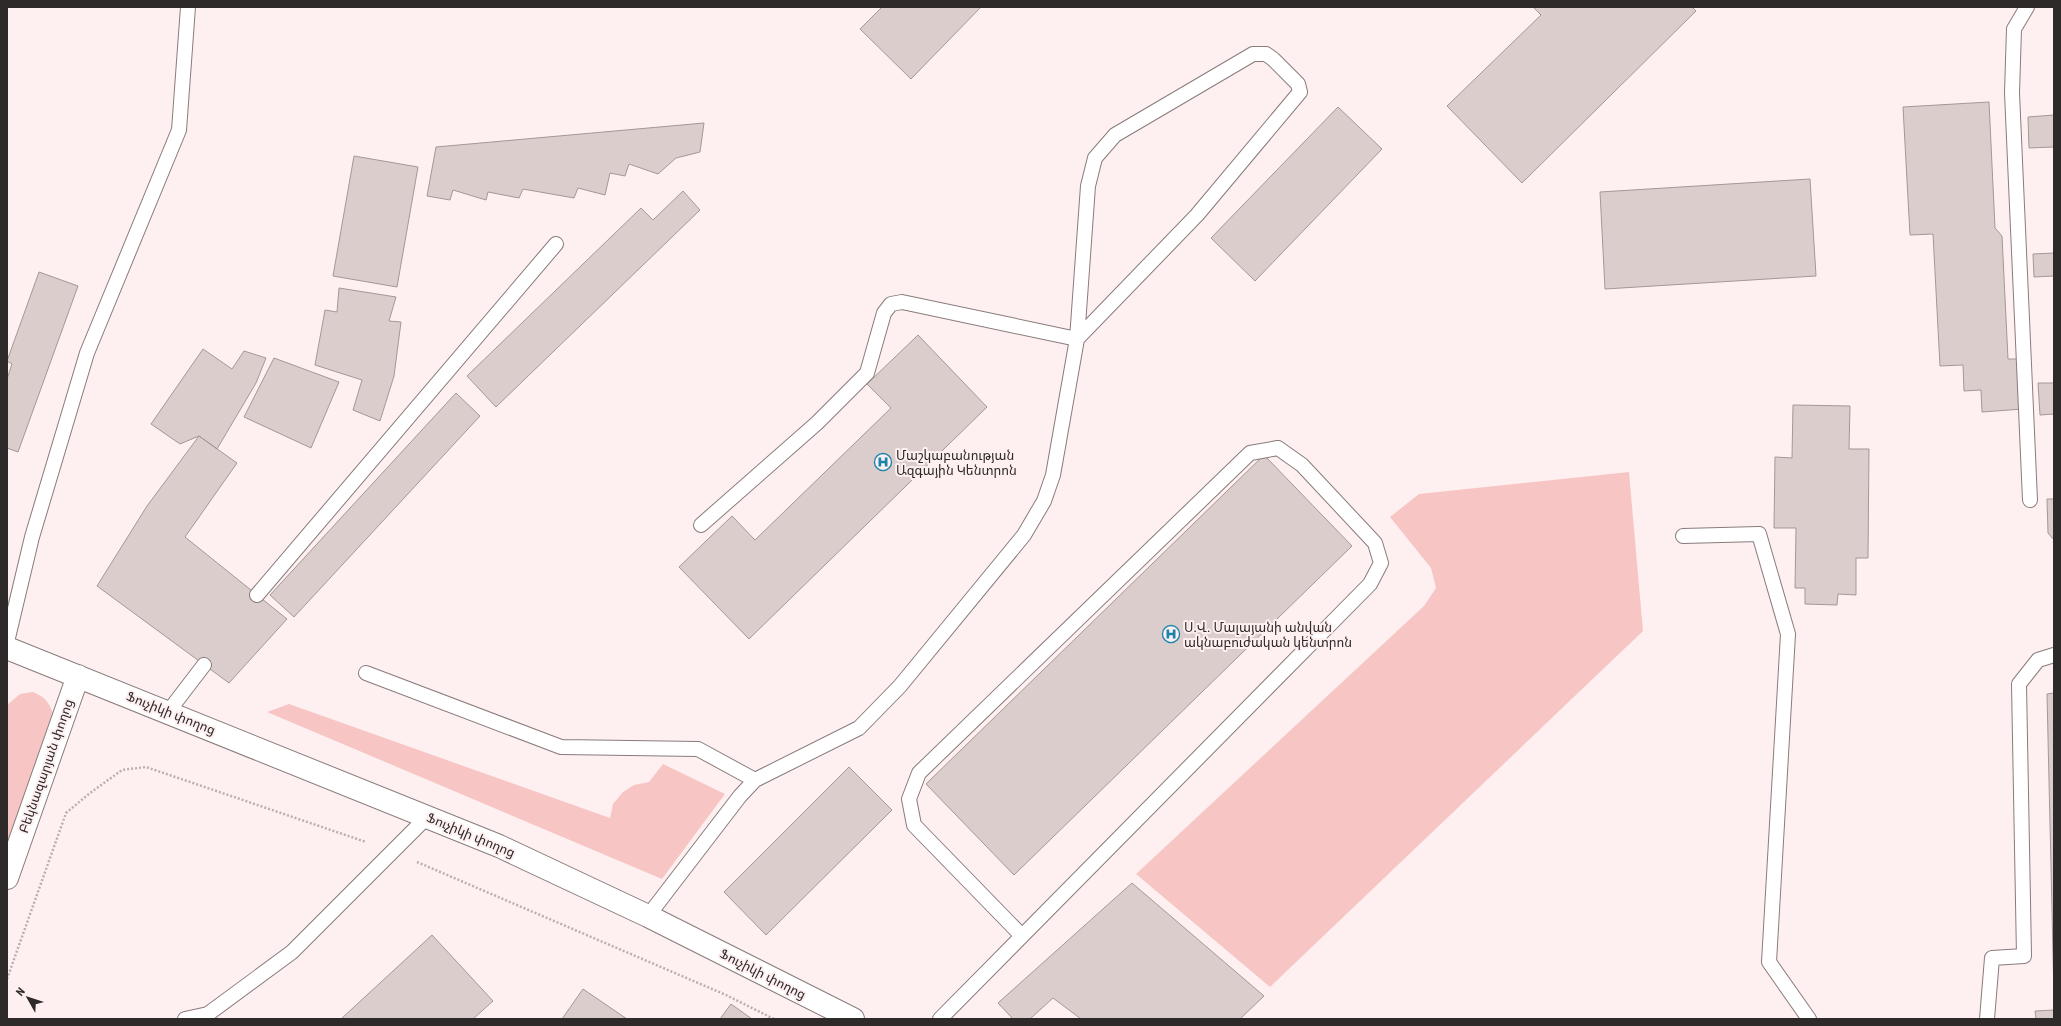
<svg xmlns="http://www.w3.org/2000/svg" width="2061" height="1026" viewBox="0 0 2061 1026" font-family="'Roboto Condensed','Noto Sans Armenian',sans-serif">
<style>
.green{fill:#f7c6c4}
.building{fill:#dacdcc;stroke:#a49797}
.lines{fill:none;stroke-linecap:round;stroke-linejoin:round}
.service-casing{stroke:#887c7b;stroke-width:16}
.tertiary-casing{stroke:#887c7b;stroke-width:24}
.path{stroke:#b9afae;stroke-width:2.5;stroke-dasharray:2 2;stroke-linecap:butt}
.service{stroke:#fff;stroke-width:14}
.tertiary{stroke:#fff;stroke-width:22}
.labels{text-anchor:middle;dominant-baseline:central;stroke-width:4;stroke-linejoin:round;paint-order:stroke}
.poi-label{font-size:13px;fill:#2e2a29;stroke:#fef0f0;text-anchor:start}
.street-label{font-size:13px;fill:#2e2a29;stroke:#fef0f0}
</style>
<rect width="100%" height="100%" fill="#fef0f0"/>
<path class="green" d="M1629,472L1643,631L1270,987L1136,874L1424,606L1436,588L1431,568L1390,517L1419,494Z
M33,692C48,698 52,707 55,722L7,856V705L20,694Z
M289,704L610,818L613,804L623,792L634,785L649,782L663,764L725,794L662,879L267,712Z"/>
<path class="building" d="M882,7H981L911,79L860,29Z
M1533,7H1692L1696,11L1522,183L1447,106L1541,15Z
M1989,102L1995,228L2002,236L2008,359H2020L2023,409L1982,412L1981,390L1964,391L1963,365L1940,366L1933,234L1910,235L1903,107Z
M1338,107L1382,149L1255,281L1211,238Z
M2054,115V147L2029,148L2028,117Z
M704,123L700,152L676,158L658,174L629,164L625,176L610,173L605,195L578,188L574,198L523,189L519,198L488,192L486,200L453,190L450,200L427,196L436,147Z
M354,156L418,167L397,287L333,276Z
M1810,179L1816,276L1605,289L1600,192Z
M683,191L700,210L496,407L467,376L641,208L653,220Z
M2054,253V276L2034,277L2033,254Z
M39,272L78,286L18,452L7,448V379L12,364L7,361Z
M339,288L396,297L389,321L401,322L394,376L380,421L353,410L362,380L315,365L325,310L337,312Z
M918,335L987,407L749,639L679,567L732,516L755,540L891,408L867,384Z
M203,349L232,369L244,351L266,358L256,383L217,449L199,436L180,444L151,424Z
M274,358L339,382L311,448L244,417Z
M2038,383H2054V414L2040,415Z
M456,393L480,416L294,617L270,595Z
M1793,405L1850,406L1849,449H1869L1868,558H1856V595L1838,594L1837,605L1805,604V588H1795L1796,528H1774L1775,457L1792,458Z
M199,436L237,463L185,537L287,619L229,683L97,586L147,506Z
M1264,455L1352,546L1014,875L926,784Z
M2047,499H2054V540L2048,533Z
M2054,693V997L2047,694Z
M849,767L892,810L766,935L724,892Z
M1132,883L1264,996L1240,1019H1081L1053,998L1030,1019H1013L998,1003Z
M432,935L493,1001L473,1019H341Z
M583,989L627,1019H562Z
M731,1004L752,1019H720Z
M2054,1010V1019H2036L2035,1011Z"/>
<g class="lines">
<g class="service-casing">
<path id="service" d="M2027,7L2014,29L2012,93L2030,500
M1253,54H1266L1273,59L1298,84L1300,92L1197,215L1077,339L1088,186L1095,158L1115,135Z
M701,525L817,423L867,373L884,313L891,304L902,302L1077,339L1053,475L1044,501L1024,535L900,686L859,728L755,780
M1683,536L1759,534L1788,634L1769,962L1809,1019
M257,595L556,244
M7,642L32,537L87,353L179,130L188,7
M366,673L561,747L698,749L755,780L740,796L648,916
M168,712L204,665
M185,1019L208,1014L292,952L427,817
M940,1019L1370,584L1381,563L1375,543L1302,465L1278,448L1250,453L919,773L909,799L914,825L1022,936
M1987,1019L1992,958L2024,956L2019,684L2038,660L2054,655"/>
</g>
<g class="tertiary-casing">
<path id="tertiary" d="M7,648L499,846L648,916L853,1019
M7,878L78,676"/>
</g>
<path class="path" d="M417,862L726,995L774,1019
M7,979L66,813L90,793L122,770L146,767L366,842"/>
<use href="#service" class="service"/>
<use href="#tertiary" class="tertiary"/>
</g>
<defs>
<g id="hospital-ring" transform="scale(0.9)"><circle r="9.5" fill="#fef0f0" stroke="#1b84ad" stroke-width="1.5"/><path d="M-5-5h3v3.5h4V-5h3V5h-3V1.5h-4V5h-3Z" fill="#1b84ad"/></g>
</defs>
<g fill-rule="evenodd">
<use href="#hospital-ring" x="883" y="462"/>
<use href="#hospital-ring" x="1171" y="634"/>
</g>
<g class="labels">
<g class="poi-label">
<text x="896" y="455">Մաշկաբանության<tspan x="896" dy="15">Ազգային Կենտրոն</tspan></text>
<text x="1184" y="627">Ս.Վ. Մալայանի անվան<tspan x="1184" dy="15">ակնաբուժական կենտրոն</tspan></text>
</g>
<g class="street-label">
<text transform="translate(171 713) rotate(22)">Ֆուչիկի փողոց</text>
<text transform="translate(46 766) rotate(-71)">Բեկնազարյան փողոց</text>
<text transform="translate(471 835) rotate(23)">Ֆուչիկի փողոց</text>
<text transform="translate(763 974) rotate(27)">Ֆուչիկի փողոց</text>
</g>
</g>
<rect width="2061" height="1026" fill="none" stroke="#2e2a29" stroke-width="16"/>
<g transform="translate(28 998) rotate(309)" stroke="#fef0f0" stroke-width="3" paint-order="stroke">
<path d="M0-3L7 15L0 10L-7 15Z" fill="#2e2a29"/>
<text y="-6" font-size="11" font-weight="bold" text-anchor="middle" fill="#2e2a29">N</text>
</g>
</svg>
